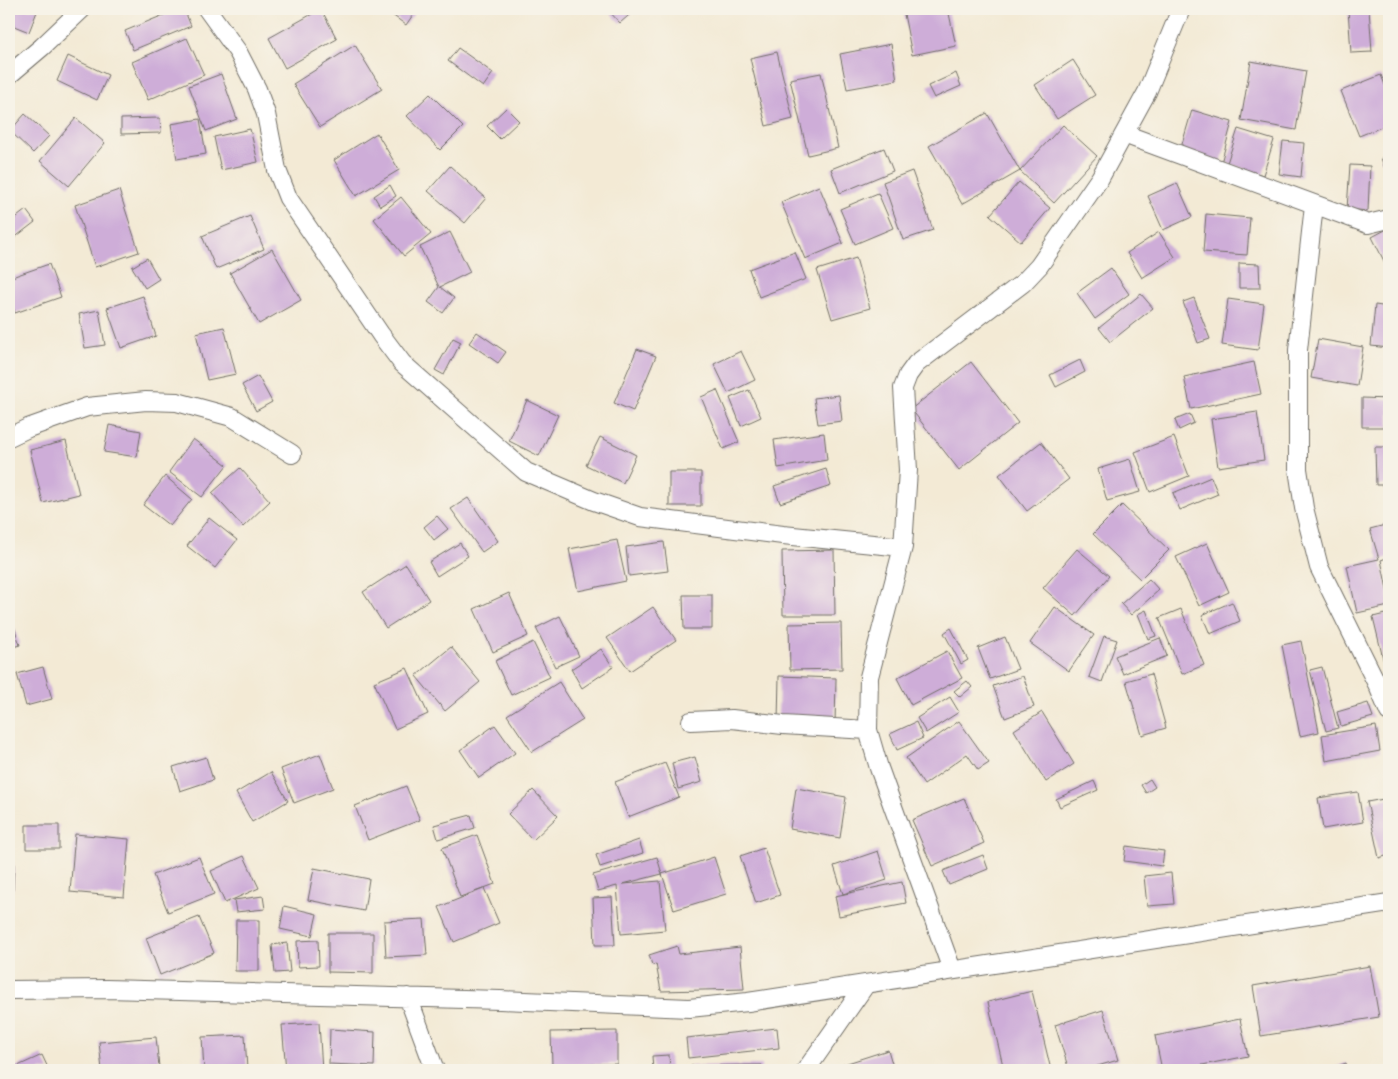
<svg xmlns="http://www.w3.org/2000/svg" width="1398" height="1079" viewBox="0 0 1398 1079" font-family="'Indie Flower',sans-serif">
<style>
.building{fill:#ceadd8}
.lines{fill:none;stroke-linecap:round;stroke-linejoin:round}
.minor-casing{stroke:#716e66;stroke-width:20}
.minor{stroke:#fff;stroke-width:18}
</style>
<rect width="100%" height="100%" fill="#f7f3e8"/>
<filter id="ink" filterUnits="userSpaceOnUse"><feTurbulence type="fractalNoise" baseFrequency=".02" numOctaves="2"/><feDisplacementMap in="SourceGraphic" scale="10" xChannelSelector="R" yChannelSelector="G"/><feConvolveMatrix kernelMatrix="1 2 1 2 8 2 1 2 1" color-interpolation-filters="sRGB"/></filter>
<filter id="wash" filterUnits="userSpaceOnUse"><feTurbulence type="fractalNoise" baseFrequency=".0096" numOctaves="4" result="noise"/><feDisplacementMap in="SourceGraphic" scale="20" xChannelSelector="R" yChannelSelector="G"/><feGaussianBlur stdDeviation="1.12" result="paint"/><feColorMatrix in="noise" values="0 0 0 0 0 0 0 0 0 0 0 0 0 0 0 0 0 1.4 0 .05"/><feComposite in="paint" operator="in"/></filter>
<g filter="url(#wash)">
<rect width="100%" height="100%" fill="#f3ead5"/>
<g id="blocks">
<path class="building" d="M9,9H38L29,32L9,24Z
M178,9H184L191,26L133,50L125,31Z
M321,9L337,39L285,68L269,38Z
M384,9H417L406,25Z
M607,9H636L620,23Z
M903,9H948L956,46L912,55Z
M1348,9H1369L1372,52L1351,53Z
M187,38L204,75L148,100L132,62Z
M891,44L897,80L847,89L840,54Z
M355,45L382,89L320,127L293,84Z
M458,48L493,73L483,87L448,61Z
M777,52L793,119L766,126L750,58Z
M68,56L108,75L97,100L57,81Z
M1073,60L1095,95L1057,119L1035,85Z
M1251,61L1306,71L1296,130L1241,120Z
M821,73L838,148L808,155L790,79Z
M956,73L961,86L934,98L928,86Z
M221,74L237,119L206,131L189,86Z
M1381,75L1389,95V124L1359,136L1341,91Z
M430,94L463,127L440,150L407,116Z
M506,108L519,121L500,139L487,126Z
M1192,110L1232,122L1221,163L1180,151Z
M987,113L1020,171L962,204L929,146Z
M25,114L49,136L33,153L10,131Z
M76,118L105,143L69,186L40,161Z
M160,118L161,133L121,134V119Z
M200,119L206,154L177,159L171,124Z
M1063,125L1097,156L1054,203L1020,171Z
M250,129L258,162L221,170L214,137Z
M1238,129L1274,140L1263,175L1227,163Z
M377,133L399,170L356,196L334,160Z
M1283,141L1304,143L1301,177L1279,174Z
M884,148L893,171L840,193L831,169Z
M1389,156V180L1381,158Z
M1350,165L1370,166L1368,211L1347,209Z
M450,166L486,198L465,223L428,191Z
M912,171L933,230L903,240L883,182Z
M1019,182L1050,208L1021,242L990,215Z
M1177,183L1192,217L1163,230L1148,196Z
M390,185L396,196L380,206L374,196Z
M819,186L843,243L805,259L781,202Z
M119,190L139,252L95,267L75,205Z
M878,193L893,228L855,244L840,209Z
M401,197L431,234L404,256L374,219Z
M26,210L35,222L9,242V223Z
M1206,214L1250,218L1247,255L1203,252Z
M250,216L264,249L216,269L202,236Z
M1389,228V271L1372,237Z
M450,232L470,272L440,287L454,298L443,313L428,302L439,287L420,247Z
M1159,232L1175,257L1142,278L1127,253Z
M272,249L301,300L259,324L230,273Z
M795,252L806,279L759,297L749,269Z
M147,258L159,279L145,288L132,267Z
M856,258L870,308L832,319L817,270Z
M1239,263L1259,264L1260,288H1239Z
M49,264L61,297L15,313L9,295V278Z
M1111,268L1129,294L1095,319L1077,293Z
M1141,294L1153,308L1110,342L1099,328Z
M143,296L156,336L121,348L107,308Z
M1194,298L1210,339L1198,343L1183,302Z
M1228,299L1264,304L1258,350L1222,345Z
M1375,305L1389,307V348L1371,346Z
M99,310L105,345L85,348L79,314Z
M224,327L236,374L207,380L196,333Z
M477,332L506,352L498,363L469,343Z
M453,338L461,342L444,375L435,370Z
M1318,339L1363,347L1357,386L1311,378Z
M637,349L656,356L633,411L614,403Z
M741,351L755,380L728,393L714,364Z
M1080,360L1085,372L1056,387L1050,375Z
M971,362L1018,423L959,470L911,409Z
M1254,362L1261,394L1191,409L1184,377Z
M258,376L272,402L256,411L242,385Z
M717,390L739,442L723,449L701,397Z
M749,390L761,417L741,426L730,398Z
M839,395L842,421L818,424L814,398Z
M1362,398L1389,399V427H1362Z
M527,400L558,415L539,456L509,441Z
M1257,412L1264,460L1218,467L1211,419Z
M1190,414L1194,423L1179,430L1175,420Z
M109,425L141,431L137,457L104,452Z
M824,433L827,460L778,468L774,440Z
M600,437L636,455L623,483L586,465Z
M1174,437L1189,476L1150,492L1135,452Z
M193,439L227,465L202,497L169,472Z
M66,441L79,494L43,503L30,450Z
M1041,442L1069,479L1027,511L999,475Z
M1375,447H1389V485H1376Z
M1130,459L1140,492L1107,501L1098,469Z
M240,468L270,501L243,527L212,493Z
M826,469L831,486L780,503L774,486Z
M669,472H701V506H669Z
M165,476L192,499L170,526L143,505Z
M1211,477L1218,494L1180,510L1173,493Z
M468,498L498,541L482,552L451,509Z
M1122,505L1169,550L1140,579L1093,534Z
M437,516L448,529L434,540L424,527Z
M209,518L237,540L215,568L187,546Z
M1389,524V557L1381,560L1389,599V606L1357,613L1347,566L1379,559L1370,529Z
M617,540L626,581L578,591L569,549Z
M664,542L668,571L629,576L626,547Z
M460,543L468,556L437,576L429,562Z
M1207,543L1229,592L1199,606L1176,557Z
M1077,549L1109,576L1075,616L1043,588Z
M834,550L835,615H783L782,551Z
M406,564L429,600L386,628L363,592Z
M1149,579L1159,590L1131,615L1121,604Z
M509,593L528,636L493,652L474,609Z
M683,595H712V629H684Z
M1232,602L1240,621L1210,634L1202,615Z
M653,607L676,640L630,671L607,638Z
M1055,607L1094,635L1069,671L1030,643Z
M1181,609L1204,665L1182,674L1159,618Z
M1146,610L1156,636L1148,639L1138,614Z
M9,611L20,645L9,648Z
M1389,613V670L1386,671L1373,617Z
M560,616L579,656L555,667L536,628Z
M841,623L842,669L790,670L789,624Z
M951,628L968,660L961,664L944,633Z
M1104,636L1117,640L1102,682L1089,677Z
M1005,637L1018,669L990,679L978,648Z
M1160,638L1167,656L1123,674L1115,656Z
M1301,641L1319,732L1300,736L1282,645Z
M533,642L550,677L511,695L495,661Z
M451,647L480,682L445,711L416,676Z
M601,649L613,667L582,688L571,669Z
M947,651L962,678L911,705L897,678Z
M43,667L52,699L26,706L17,674Z
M1322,667L1338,728L1326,731L1310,670Z
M407,668L428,714L395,729L374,682Z
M1151,674L1166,728L1142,735L1126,681Z
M779,676L836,678L835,724L778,722Z
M1023,676L1034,707L1005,718L993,686Z
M967,681L972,687L960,697L954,691Z
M559,682L583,720L532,752L507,715Z
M950,697L959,712L926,733L917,718Z
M1368,703L1373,717L1341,726L1337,712Z
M1042,712L1074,764L1046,782L1014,730Z
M959,721L989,763L978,770L967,754L924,785L906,758Z
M916,722L923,738L897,750L890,734Z
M495,725L515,753L479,778L460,750Z
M1376,726L1380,751L1326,761L1322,735Z
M320,754L333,788L294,803L281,769Z
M206,757L213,780L180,791L173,767Z
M695,757L702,782L678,789L672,763Z
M665,763L679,797L628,817L615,782Z
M271,772L288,801L252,822L236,793Z
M1150,779L1155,787L1146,793L1141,785Z
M1094,781L1098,790L1060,807L1056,799Z
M406,786L420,820L368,840L355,806Z
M796,788L846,797L840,838L790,829Z
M533,790L558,816L533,840L508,814Z
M1358,792L1363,822L1323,829L1318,798Z
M964,798L984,843L932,866L912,820Z
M1389,798V855L1379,858L1367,802Z
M471,815L475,828L438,839L434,825Z
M26,825H59V849H26Z
M75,834L129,839L124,897L70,892Z
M477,835L495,884L484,888L499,923L454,942L439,907L483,889L460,897L442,848Z
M639,840L643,853L600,867L596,855Z
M1126,846L1164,851L1162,866L1124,861Z
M764,848L780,895L756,903L740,856Z
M878,851L887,880L843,894L834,866Z
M983,855L988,869L949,885L943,871Z
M244,856L259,888L225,903L211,871Z
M199,857L214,894L168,912L153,875Z
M657,857L662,874L623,884L660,881L665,930L621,934L617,886L598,891L593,875Z
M714,857L726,894L674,910L662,874Z
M9,864H14L13,890H9Z
M314,868L369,879L364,911L308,900Z
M1171,873L1174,904L1147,906L1144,876Z
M902,882L906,903L839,916L835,896Z
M263,896L265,909L236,912L234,900Z
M612,897L615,945H595L593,898Z
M284,906L317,914L312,936L280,929Z
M199,917L214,953L160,975L146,938Z
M424,919L427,955L386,957L384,921Z
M236,920H259V971H235Z
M328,933H373V973L328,972Z
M318,940L319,966L298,967L297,941Z
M287,943L290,972L275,973L272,945Z
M677,946L679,954L740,947L744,989L661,991L656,964L652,965L649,955Z
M1370,966L1379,1017L1261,1036L1253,986Z
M1032,991L1051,1070H1004L988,1002Z
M1103,1010L1118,1060L1084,1070H1069L1055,1025Z
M1240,1019L1248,1056L1177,1070H1162L1155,1036Z
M319,1023L322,1070H286L282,1025Z
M777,1028L779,1048L688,1058L686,1038Z
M330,1029L375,1032L374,1066L329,1064Z
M617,1031V1064L552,1065L551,1032Z
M245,1035L247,1070H204L202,1037Z
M156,1037L159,1067L102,1070L99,1042Z
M888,1050L894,1070H833L832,1068Z
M42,1055L49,1070H9Z
M669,1055L670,1070H653L652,1056Z
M1346,1063L1348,1070H1328Z
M762,1065V1070H689V1066Z"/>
</g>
</g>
<g filter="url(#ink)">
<use href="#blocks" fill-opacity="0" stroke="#716e66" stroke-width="1"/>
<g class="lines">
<g class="minor-casing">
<path id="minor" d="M207,9L238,52L257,89L266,114L277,170L288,198L381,335L402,363L526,472L594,501L640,517L783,535L903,547
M9,75L42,47L82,9
M1124,134L1368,224L1389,219
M1314,205L1298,350V469L1304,508L1319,567L1378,686L1389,712
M9,437L28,428L87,407L146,401L177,402L232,417L292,454
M691,721L732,719L783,725L868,730
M952,970L879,768L868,730L869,677L903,547L908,470L903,388L908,375L916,364L1023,283L1039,266L1100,178L1147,92L1181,9
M9,990L107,989L500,1000L689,1008L748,1002L1389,903
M408,997L435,1070
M806,1070L866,984"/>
</g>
<use href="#minor" class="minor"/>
</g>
</g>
<rect width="1398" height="1079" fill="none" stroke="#f7f3e8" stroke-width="30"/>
</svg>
